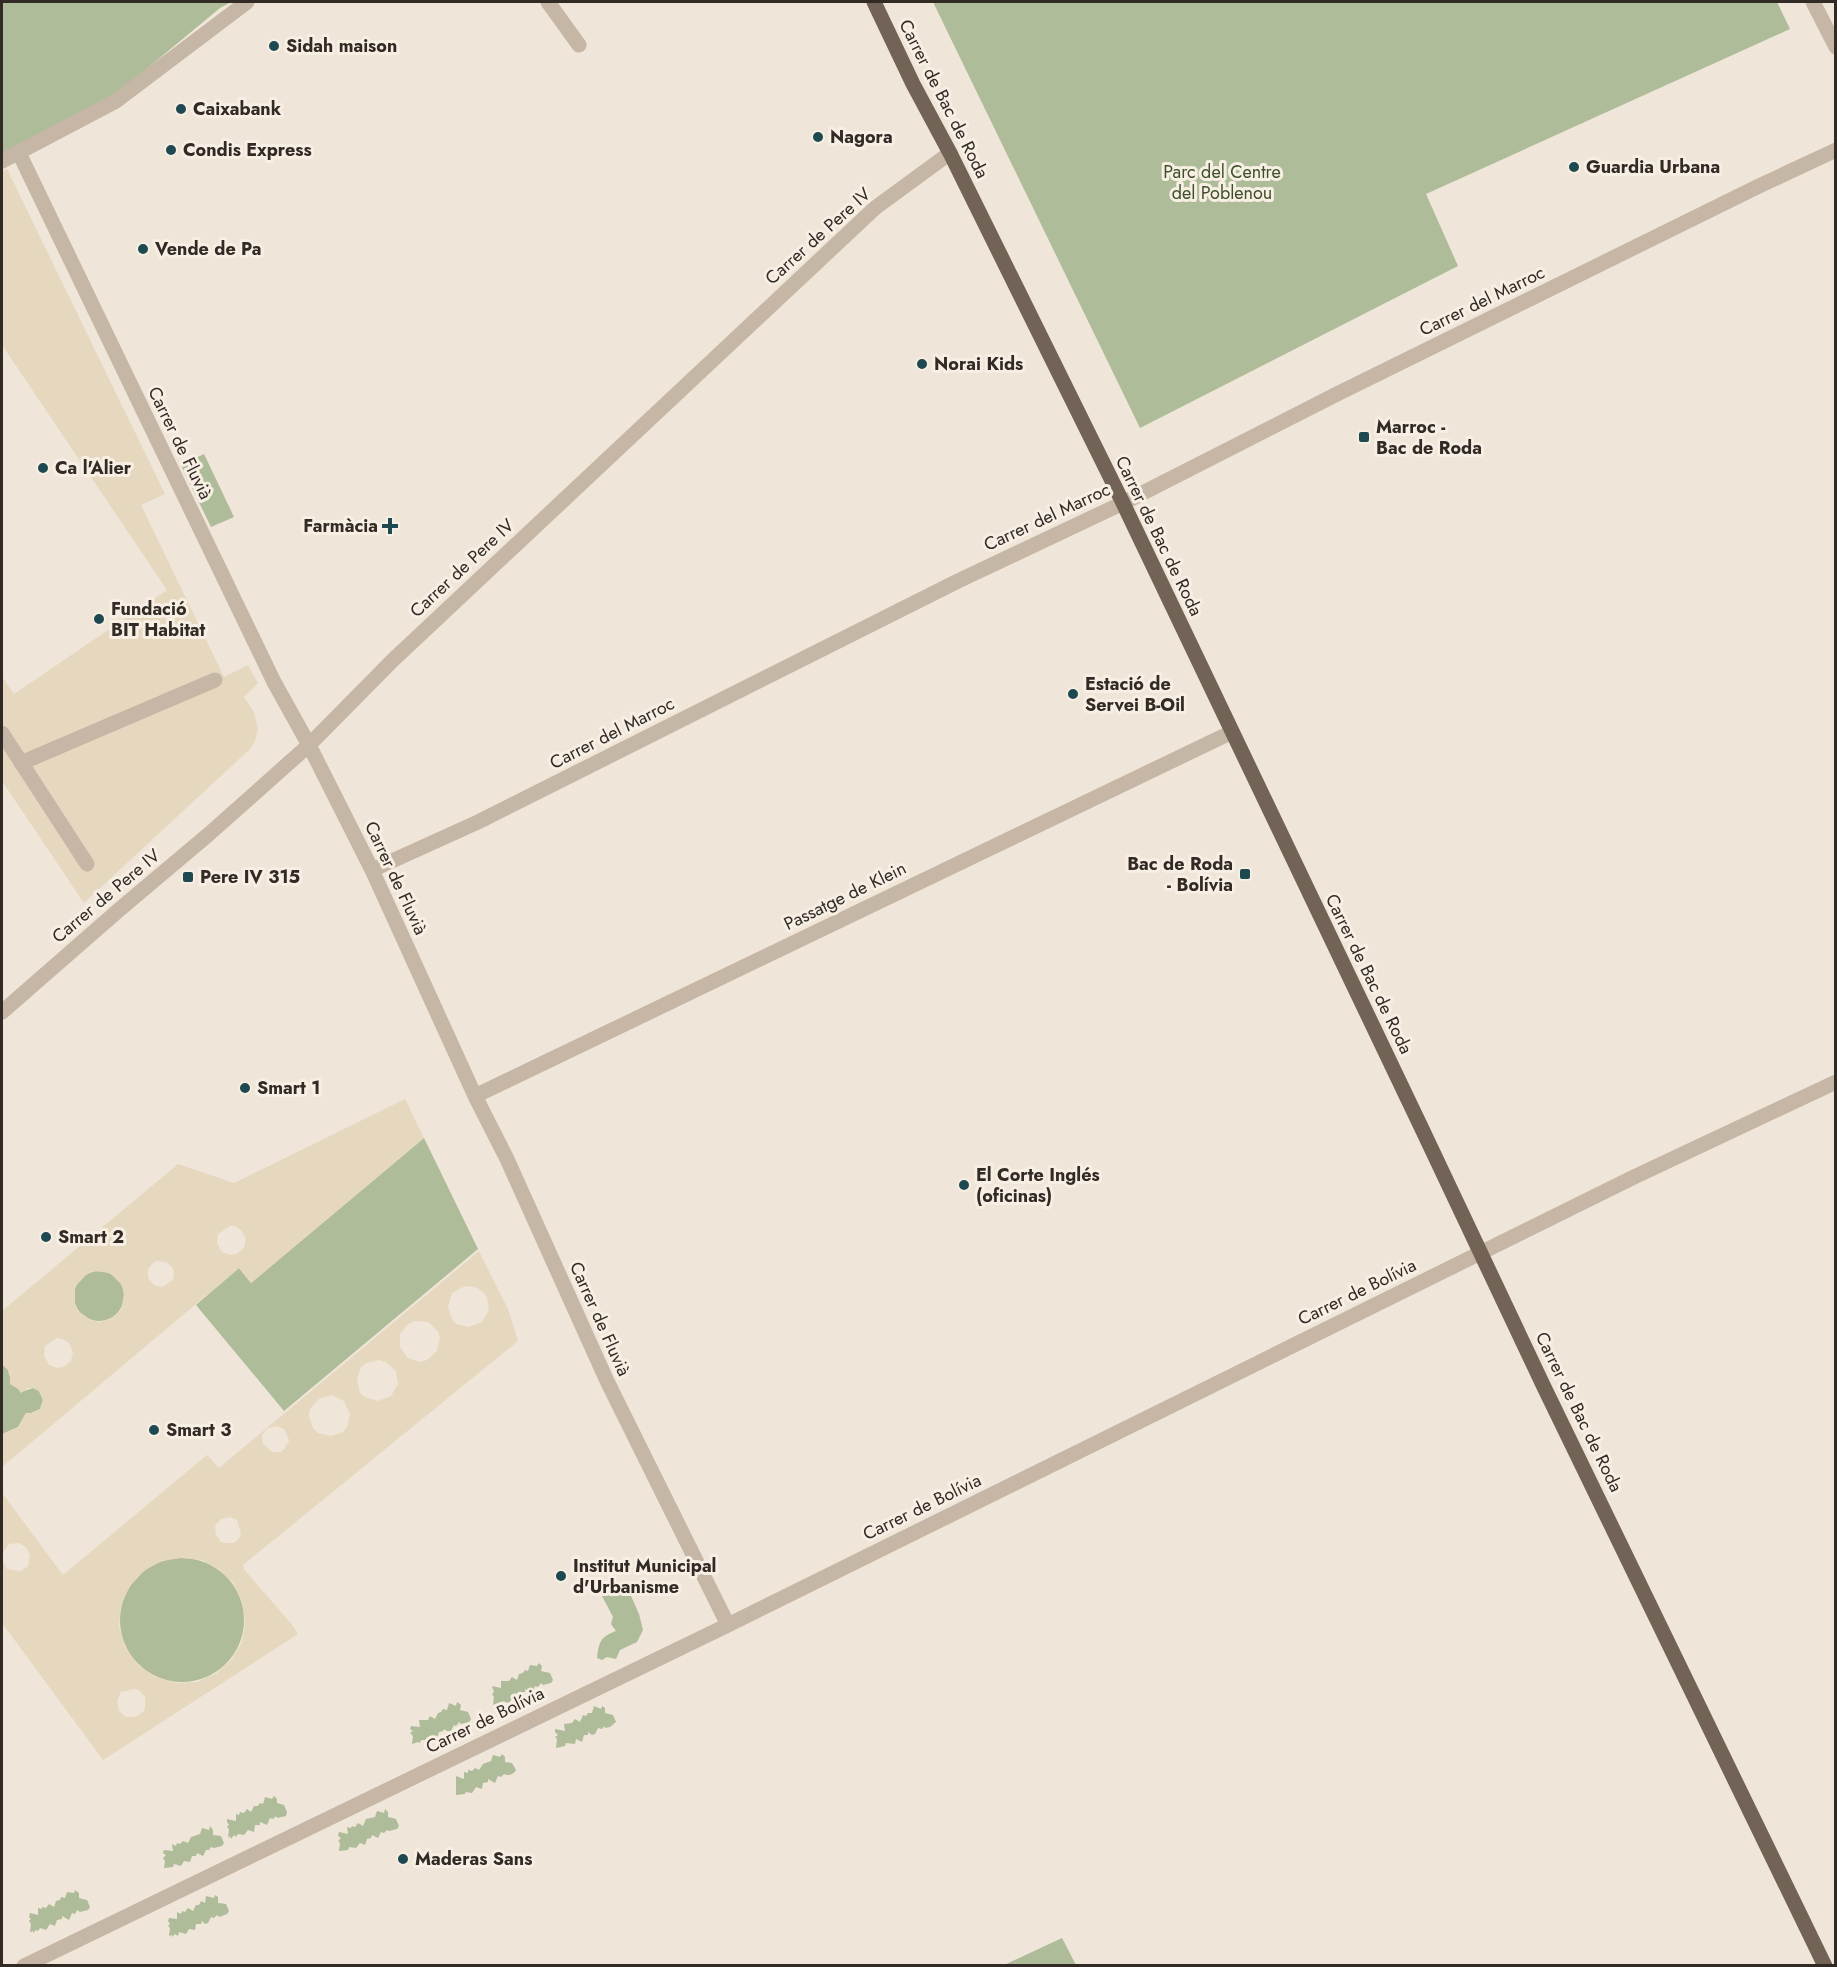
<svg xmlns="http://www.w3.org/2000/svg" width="1837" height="1967" viewBox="0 0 1837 1967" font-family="Jost,sans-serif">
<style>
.green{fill:#aebc99}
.plaza{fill:#e6d8bf;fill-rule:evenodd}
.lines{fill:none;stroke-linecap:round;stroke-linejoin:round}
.minor{stroke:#c6b6a5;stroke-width:15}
.major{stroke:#736357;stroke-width:15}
.poi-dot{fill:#1e4950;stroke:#f7efe3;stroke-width:2}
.labels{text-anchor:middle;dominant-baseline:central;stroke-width:6;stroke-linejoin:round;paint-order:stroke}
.poi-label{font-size:18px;font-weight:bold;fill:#322a25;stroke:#f7efe3;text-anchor:start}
.street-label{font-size:18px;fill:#322a25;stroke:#f7efe3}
.park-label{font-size:18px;fill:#3f4e2b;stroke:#f7efe3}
</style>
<rect width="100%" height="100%" fill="#efe5d8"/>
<path class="green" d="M2,2H231L220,8L120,91L2,155Z
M933,2H1777L1790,29L1426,194L1458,266L1140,428Z
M204,454L234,517L211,527L181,465Z
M424,1138L478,1249L284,1411L196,1305L239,1268L251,1283Z
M74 1296a25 25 0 1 1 50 0a25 25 0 1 1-50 0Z
M2,1364L8,1370L11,1381L21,1392L33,1388L39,1391L43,1400L40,1409L31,1413H26L18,1427L3,1434H2Z
M120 1620a62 62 0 1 1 124 0a62 62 0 1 1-124 0Z
M610,1578L619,1582L622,1590L631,1596L639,1614L643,1630L637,1642L620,1650L616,1659L607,1657L602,1660L597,1658C599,1642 600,1637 616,1631L611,1624L613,1617L602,1596L610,1592L607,1585Z
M539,1663L542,1666L541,1671L550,1673L553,1680L551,1683L543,1685L541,1683L538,1687L535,1686L532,1693L525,1689V1692L520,1693L518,1699L513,1697L509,1703L502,1701L501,1704L499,1703L496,1706V1704L493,1705L494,1697L492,1694L494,1692L492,1686L501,1688V1681H509L512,1677L517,1680L519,1674L523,1673L525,1670L528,1671L530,1665L537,1666Z
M457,1702L461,1705L460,1710L468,1712L471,1719L469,1722L461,1724L459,1722L456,1726L454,1725L451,1731H447L444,1729L443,1731L439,1732L437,1738L432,1736L430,1740H421L420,1743L418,1742L412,1744L413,1736L410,1733L413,1731L410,1729L411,1726L420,1727L419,1720H428L430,1716L435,1719L438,1713L441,1712L443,1709L447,1710L449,1703L456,1706Z
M594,1706L601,1709L602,1706L605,1708V1713L613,1715L616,1722L610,1727L605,1728L604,1726L602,1729L598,1728L595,1734L592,1735L588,1732V1735H584L582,1742L576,1739L575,1744L566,1743L565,1746L556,1748L557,1739L555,1737L558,1735L555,1732V1729L565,1731L564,1724L572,1723L575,1719L580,1722L583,1715L586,1716L588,1713H592Z
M502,1754L505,1757V1762L512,1763L516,1770C513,1775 508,1776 504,1774L501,1777L498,1776L495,1783L488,1779V1782L483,1783L482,1789L476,1787L472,1793L466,1792L465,1794L456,1795V1776L464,1779V1772L468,1773V1770L472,1771L475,1768L479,1770L483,1764L491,1761L493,1755L500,1757Z
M274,1796L277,1799V1803L284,1805L287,1812L286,1816L277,1818L276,1816L273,1819L270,1818L267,1825L260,1822V1825H255L254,1832L248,1830L244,1835L238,1834L236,1837L234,1835L231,1839L230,1836L228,1838L229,1829L227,1827L229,1825L227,1822V1819L236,1821V1814L239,1815L240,1812L244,1813L247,1809L251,1812L254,1806H258L260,1803L263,1804L265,1797L272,1799Z
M385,1809L388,1812V1817L396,1819L399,1826L397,1829L389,1831L387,1830L384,1833L381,1832L378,1838L372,1835L371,1838L367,1839L365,1845L360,1843L356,1848L349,1847L348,1850L339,1851L340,1843L338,1841L341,1838L338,1836L339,1832L348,1834L347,1827L351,1828L352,1826L355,1827L358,1823L363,1826L366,1819L375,1817L377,1811L384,1813Z
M210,1826L213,1830V1835L221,1836L224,1843L222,1846L214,1848L211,1847L209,1850H206L203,1856L197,1853L196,1856H192L190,1862L184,1861L181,1866L174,1864L173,1867L164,1868L165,1861L163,1858L166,1855L163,1853L164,1850L173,1851L172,1844L176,1846L177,1843L180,1844L183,1841L188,1843L191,1837L200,1834L202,1828L209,1830Z
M75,1890L79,1893V1898L87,1900L90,1907L88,1910L80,1912L77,1910L75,1914L72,1913L69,1920L62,1916V1919L57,1920L55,1926L50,1924L46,1930L40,1928L38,1931L36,1930L33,1933V1931L30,1932L31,1924L29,1921L31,1919L29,1917L30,1913L38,1915V1908L42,1909V1907L46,1908L49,1904L54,1907L56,1901L60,1900L61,1897L65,1898L67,1892L74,1893Z
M215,1895L218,1897V1903L226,1904L229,1911L227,1914L219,1917L217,1915L214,1918L211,1917L208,1923L205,1924L202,1921L201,1924H196L195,1930L189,1929L186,1934L179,1932L178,1936L175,1934L172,1937V1935L169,1936L170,1928L168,1926L170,1924L168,1921L169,1918L177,1919V1912L181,1914L182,1911L185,1912L188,1908L193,1911L196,1905H199L201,1901L205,1903L206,1896L214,1898Z
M1062,1938L1076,1965H1004Z"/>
<path class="plaza" d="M7,169L165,494L141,505L224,677L248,665L258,683L244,697L254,712L258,729L255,741L250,749L84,903L2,781V677L14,694L167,590L2,345V172Z
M405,1099L424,1138L251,1283L239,1268L2,1467V1434L18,1427L26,1413H31L40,1409L43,1400L39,1391L33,1388H28L21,1393L18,1389L10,1384V1376L8,1370L2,1364V1311L178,1164L234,1183ZM230,1226H235L242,1231L246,1239L244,1248L236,1254L231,1255L222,1252L217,1243L218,1234ZM158,1261L166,1262L172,1267L174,1272L173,1280L162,1287L154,1285L148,1278V1269L154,1262ZM94,1271L110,1273L122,1285L124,1294L121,1310L115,1316L108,1320L99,1322L91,1320L78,1311L75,1303V1287L86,1275ZM57,1338L62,1339L69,1343L73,1352L71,1361L63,1367L58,1368L49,1365L44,1356L45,1346Z
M479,1251L508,1309L518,1341L243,1565L244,1569L293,1626L298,1634L103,1760L2,1623V1560L7,1569L21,1571L28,1566L30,1556L27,1548L19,1543L9,1544L2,1554V1493L63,1575L207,1455L219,1468ZM470,1286L477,1288L483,1292L487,1297L489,1310L482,1322L469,1327L456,1324L452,1319L448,1307L452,1293L463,1287ZM415,1321L428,1322L438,1331L440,1338L437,1351L427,1360L420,1362L408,1358L400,1347V1334L408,1324ZM379,1360L386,1362L396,1371L398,1384L391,1396L378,1401L365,1397L360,1393L357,1380L361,1367L366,1363ZM332,1395L344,1401L350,1414L347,1427L343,1432L331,1436L318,1433L313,1428L309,1416L310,1409L319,1399ZM277,1426L284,1429L288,1437L289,1441L284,1449L281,1452H272L263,1444L262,1435L268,1428ZM230,1517L237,1520L241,1533L240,1537L234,1543H225L221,1542L216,1535L215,1526L221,1519ZM181,1558L202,1560L220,1570L234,1584L242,1602L245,1622L242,1642L232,1659L217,1673L197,1682L176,1683L155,1677L138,1665L125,1647L119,1627L121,1605L130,1586L145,1570L162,1561ZM134,1689L139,1690L145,1697V1707L144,1711L136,1717H126L119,1711L117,1701L121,1692Z"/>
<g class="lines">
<path class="minor" d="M548,2L579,45
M1813,2L1836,47
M19,153L274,682L309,745L372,870L475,1096L507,1159L607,1381L728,1625
M2,161L116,101L247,2
M2,733L87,864
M21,763L215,680
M372,870L478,822L958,581L1123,503L1339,393L1759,186L1836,150
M2,1012L120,909L209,834L309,745L393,660L875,208L950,153
M475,1096L1232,732
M24,1966L728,1625L1634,1177L1836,1082"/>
<path class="major" d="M874,2L913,84L950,153L1123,503L1423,1131L1544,1387L1825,1966"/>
</g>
<g class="poi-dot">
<circle cx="274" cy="46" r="6"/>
<circle cx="181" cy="109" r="6"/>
<circle cx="818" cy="137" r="6"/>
<circle cx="171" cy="150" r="6"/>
<circle cx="1574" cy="167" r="6"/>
<circle cx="143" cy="249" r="6"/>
<circle cx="922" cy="364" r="6"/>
<rect x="1358" y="431" width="12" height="12" rx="3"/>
<circle cx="43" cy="468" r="6"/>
<path d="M387 517h6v6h6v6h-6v6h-6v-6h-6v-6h6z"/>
<circle cx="99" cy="619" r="6"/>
<circle cx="1073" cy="694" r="6"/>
<rect x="1239" y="868" width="12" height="12" rx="3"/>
<rect x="182" y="871" width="12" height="12" rx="3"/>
<circle cx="245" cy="1088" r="6"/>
<circle cx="964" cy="1185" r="6"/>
<circle cx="46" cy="1237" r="6"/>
<circle cx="154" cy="1430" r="6"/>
<circle cx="561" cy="1576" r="6"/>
<circle cx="403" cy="1859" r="6"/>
</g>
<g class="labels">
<g class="poi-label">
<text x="286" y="46">Sidah maison</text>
<text x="193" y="109">Caixabank</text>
<text x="830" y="137">Nagora</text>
<text x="183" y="150">Condis Express</text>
<text x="1586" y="167">Guardia Urbana</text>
<text x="155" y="249">Vende de Pa</text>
<text x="934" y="364">Norai Kids</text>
<text x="1376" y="427">Marroc -<tspan x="1376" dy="21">Bac de Roda</tspan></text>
<text x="55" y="468">Ca l'Alier</text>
<text x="378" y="526" text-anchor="end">Farmàcia</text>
<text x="111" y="609">Fundació<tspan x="111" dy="21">BIT Habitat</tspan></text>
<text x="1085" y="684">Estació de<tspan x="1085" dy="21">Servei B-Oil</tspan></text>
<text x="1233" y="864" text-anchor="end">Bac de Roda<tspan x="1233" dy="21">- Bolívia</tspan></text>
<text x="200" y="877">Pere IV 315</text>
<text x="257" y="1088">Smart 1</text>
<text x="976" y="1175">El Corte Inglés<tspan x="976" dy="21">(oficinas)</tspan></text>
<text x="58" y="1237">Smart 2</text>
<text x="166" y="1430">Smart 3</text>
<text x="573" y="1566">Institut Municipal<tspan x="573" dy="21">d'Urbanisme</tspan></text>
<text x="415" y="1859">Maderas Sans</text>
</g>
<g class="street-label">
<text transform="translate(944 99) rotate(63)">Carrer de Bac de Roda</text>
<text transform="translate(818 236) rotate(-42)">Carrer de Pere IV</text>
<text transform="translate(1482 301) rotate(-26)">Carrer del Marroc</text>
<text transform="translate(180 443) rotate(64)">Carrer de Fluvià</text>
<text transform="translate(1047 517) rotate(-25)">Carrer del Marroc</text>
<text transform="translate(1159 536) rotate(64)">Carrer de Bac de Roda</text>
<text transform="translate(462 568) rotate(-43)">Carrer de Pere IV</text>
<text transform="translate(612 733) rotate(-27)">Carrer del Marroc</text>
<text transform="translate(396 878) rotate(65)">Carrer de Fluvià</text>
<text transform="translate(106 896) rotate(-40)">Carrer de Pere IV</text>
<text transform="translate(845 896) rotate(-26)">Passatge de Klein</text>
<text transform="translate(1369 974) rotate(64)">Carrer de Bac de Roda</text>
<text transform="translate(1357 1292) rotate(-26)">Carrer de Bolívia</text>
<text transform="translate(600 1319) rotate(66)">Carrer de Fluvià</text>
<text transform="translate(1579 1412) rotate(64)">Carrer de Bac de Roda</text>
<text transform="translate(922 1507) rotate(-26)">Carrer de Bolívia</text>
<text transform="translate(485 1720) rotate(-26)">Carrer de Bolívia</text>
</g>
<g class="park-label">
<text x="1222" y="172">Parc del Centre<tspan x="1222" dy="21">del Poblenou</tspan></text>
</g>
</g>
<rect width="1837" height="1967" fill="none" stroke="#322a25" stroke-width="6"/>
</svg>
